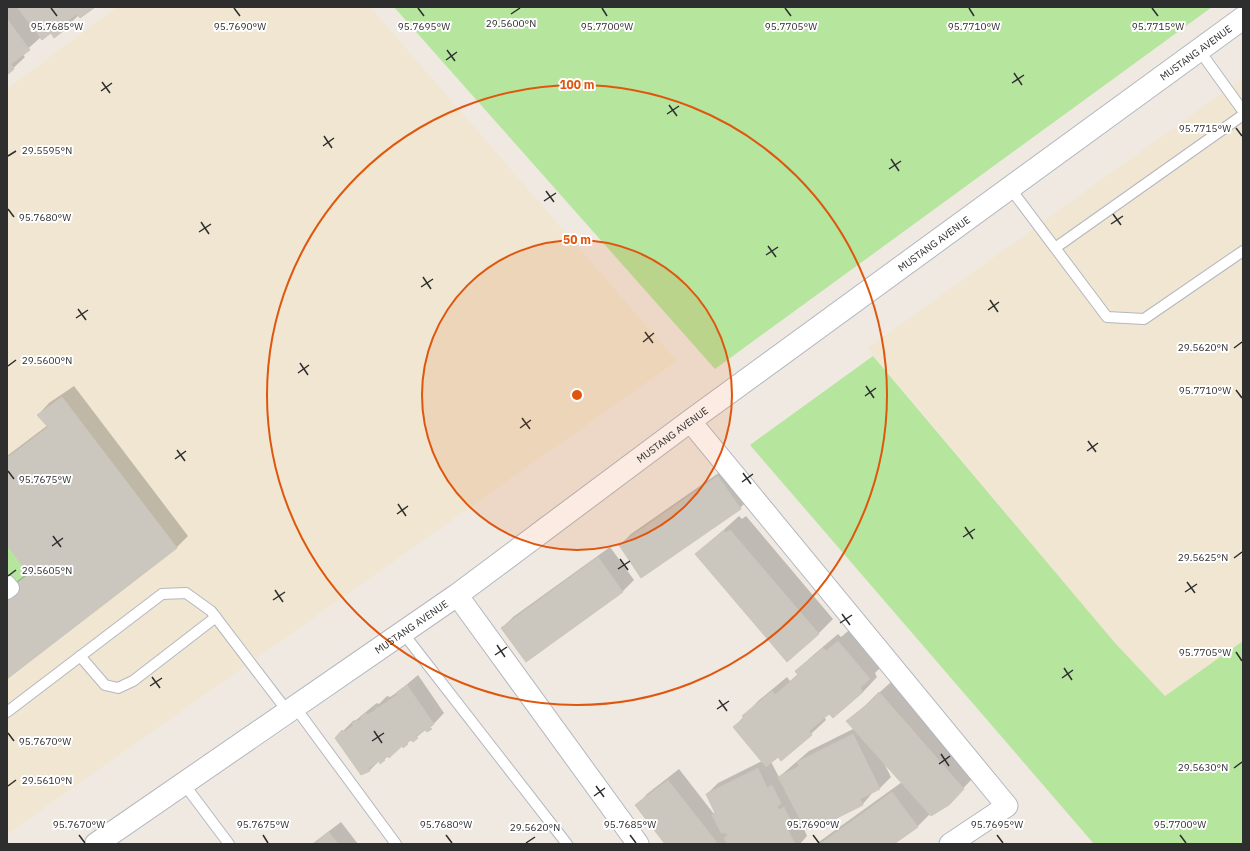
<svg xmlns="http://www.w3.org/2000/svg" width="1250" height="851" font-family="'IBM Plex Sans',sans-serif">
	<style>
		.education { fill: #f0e6d1 }
		.green { fill: #b6e59e }
		.shadow { fill: #0003 }
		.building { fill: #cbc7bf; stroke: #cbc5ba }
		.lines { fill: none; stroke-linecap: round; stroke-linejoin: round }
		.service-casing { stroke: #b4b7c1; stroke-width: 12 }
		.pedestrian-casing { stroke: #b4b7c1; stroke-width: 18 }
		.minor-casing { stroke: #b4b7c1; stroke-width: 23 }
		.tertiary-casing { stroke: #b4b7c1; stroke-width: 24 }
		.service { stroke: #fff; stroke-width: 10 }
		.pedestrian { stroke: #fff; stroke-width: 16 }
		.minor { stroke: #fff; stroke-width: 21 }
		.tertiary { stroke: #fff; stroke-width: 22 }
		.ticks { fill: none; stroke: #2e2e2e; stroke-width: 1.5 }
		.ring { fill: none; stroke: #df570e; stroke-width: 2 }
		.labels { text-anchor: middle; stroke-width: 4; stroke-linejoin: round; paint-order: stroke }
		.street-label { font-size: 10px; fill: #2e2e2e; stroke: #fff }
		.ticks-label { font-size: 10px; text-anchor: middle; fill: #2e2e2e; stroke: #fff; stroke-width: 4; stroke-linejoin: round; paint-order: stroke }
		.centre { fill: #df570e; stroke: #fff; stroke-width: 2 }
		.ring-label { font-size: 12px; text-anchor: middle; font-weight: bold; fill: #df570e; stroke: #fff; stroke-width: 4; stroke-linejoin: round; paint-order: stroke }
	</style>
	<rect width="100%" height="100%" fill="#efe9e1"/>
	<path class="education" d="M117,7H370L677,361L7,834V89Z
		M1243,78V641L1165,696L1115,643L868,348Z"/>
	<path class="green" d="M394,7H1212L715,369Z
		M873,356L1115,643L1165,696L1243,641V844H1094L750,445Z
		M7,545L29,574L11,588L7,583Z"/>
	<path class="shadow" d="M7,7H94L81,17L79,15L66,27L41,37L22,54L25,57L7,74Z
		M74,386L188,536L177,547L7,678V589L29,572L7,543V456L48,425L38,415L49,403Z
		M730,465L751,497L740,508L620,545L631,534Z
		M739,516L742,519L746,516L833,619L818,634L697,554Z
		M610,547L634,580L623,591L526,661L502,628L513,617Z
		M853,627L884,664L875,673L877,677L863,692L833,717L829,712L824,717L826,720L811,734L771,762L779,777L809,751L855,728L848,721L891,682L974,777L948,804L930,814L917,827L893,844H816L902,782L884,763L891,777L880,788L873,792L863,804L827,822L825,818L804,829L807,836L800,844H666L636,806L647,794L679,769L714,814L716,812L707,794L718,783L762,761L734,727L758,701L787,677L790,681L798,674L796,672L811,657L838,634L841,637Z
		M418,675L444,713L427,731L426,729L417,737L412,739L407,743L402,744L380,763V760L370,770L336,738L354,720L355,721L373,706L377,703L379,704L387,696L390,697L399,691Z
		M341,822L358,844H312Z"/>
	<path class="building" d="M17,7H93L94,8L80,18L77,14L63,24L67,28L54,38L51,33L42,40Z
		M7,19L30,50L11,64L14,69L7,75Z
		M62,397L177,548L7,679V591L29,574L7,545V458L48,427L37,415Z
		M718,476L741,509L641,578L619,545Z
		M724,530L726,533L730,530L819,634L787,662L695,554Z
		M598,557L623,592L526,662L501,628Z
		M838,641L870,679L860,688L863,692L833,718L829,714L809,731L812,735L781,761L778,757L766,767L733,727L744,718L742,716L772,691L775,695L798,675L795,671L823,648L826,651Z
		M407,685L434,724L429,728L432,729L427,732L425,730L416,736L418,738L413,742L411,740L407,743L408,744L403,748L402,746L389,758L387,756L382,759L385,760L380,764L379,761L369,768L370,771L361,775L335,738L342,730L344,732L353,726L352,724L356,720L358,721L362,719L360,717L365,713L367,715L377,709L375,707L378,708L398,694L397,692Z
		M879,692L964,789L949,805L931,816L846,721L864,707Z
		M853,734L880,789L860,799L863,805L827,823L825,819L805,829L778,777L799,766L797,762Z
		M758,768L767,788L772,785L781,803L777,807L779,810L784,807L792,823L786,826L795,844H727L724,838L728,835L726,833H721L712,815L715,813L706,794Z
		M668,780L718,844H665L635,805Z
		M892,792L918,827L894,844H820Z
		M329,832L338,844H314Z"/>
	<g class="lines">
		<g class="service-casing">
			<path id="service" d="M1199,50L1243,111
				M1010,188L1107,317L1144,319L1243,251
				M1055,248L1243,115
				M403,633L567,844
				M80,656L105,685L118,688L133,681L216,617
				M295,707L396,844
				M7,712L162,594L186,593L211,611L288,712
				M184,784L229,844"/>
		</g>
		<g class="pedestrian-casing">
			<path id="pedestrian" d="M7,583L11,588L7,591"/>
		</g>
		<g class="minor-casing">
			<path id="minor" d="M690,421L1007,806L950,844
				M457,595L638,844"/>
		</g>
		<g class="tertiary-casing">
			<g id="tertiary">
				<path id="s1" d="M96,844L457,595L690,421L1243,18"/>
			</g>
		</g>
		<use href="#service" class="service"/>
		<use href="#pedestrian" class="pedestrian"/>
		<use href="#minor" class="minor"/>
		<use href="#tertiary" class="tertiary"/>
	</g>
	<path class="ticks" d="M51,8L57,16M234,8L240,16M418,8L424,16M602,8L607,16M785,8L791,16M969,8L974,16M1152,8L1158,16M511,14L520,8M447,50L455,61M446,60L457,52M1014,73L1022,85M102,82L110,93M1012,83L1024,75M101,91L112,83M669,105L677,116M667,114L679,106M1236,128L1242,136M324,136L332,148M323,146L334,138M8,156L16,151M891,159L899,171M889,169L901,161M546,191L554,202M544,201L556,193M8,209L14,217M1113,214L1121,225M201,222L209,234M1111,224L1123,216M199,232L211,224M768,246L776,257M766,255L778,247M423,277L431,289M421,287L433,279M990,300L998,312M78,309L86,320M988,310L999,302M76,318L88,310M645,332L653,343M643,342L654,333M1234,348L1242,342M300,363L308,375M8,366L16,360M298,373L309,365M866,386L874,398M1236,390L1242,398M865,396L876,388M522,418L530,429M520,428L531,420M1088,441L1096,452M177,450L185,461M1087,451L1098,443M175,459L186,451M8,471L14,479M743,473L751,484M742,482L753,474M398,504L406,516M397,514L408,506M965,527L973,539M53,536L61,547M963,537L975,529M52,546L63,538M1234,558L1242,552M620,559L628,570M618,569L630,561M8,576L16,570M1187,582L1195,593M275,590L283,602M1185,592L1197,584M273,600L285,592M842,614L850,625M840,623L852,615M497,645L505,657M1236,652L1242,661M495,655L507,647M1064,668L1072,680M152,677L160,688M1062,678L1073,670M150,686L162,678M719,700L727,711M717,709L729,701M374,731L382,743M8,733L14,741M372,741L384,733M941,754L949,766M939,764L950,756M1234,768L1242,762M8,786L16,780M596,786L604,797M594,796L605,788M79,835L85,843M263,835L268,843M446,835L452,843M630,835L636,843M813,835L819,843M997,835L1003,843M1180,835L1186,843M526,843L535,837"/>
	<circle cx="577" cy="395" r="155" fill="#df570e" fill-opacity=".12"/>
	<g class="ring">
		<circle cx="577" cy="395" r="155"/>
		<circle cx="577" cy="395" r="310"/>
	</g>
	<g class="labels">
		<g class="street-label">
			<text dy="4" stroke="none"><textPath href="#s1" startOffset="1355">MUSTANG AVENUE</textPath></text>
			<text dy="4" stroke="none"><textPath href="#s1" startOffset="1031">MUSTANG AVENUE</textPath></text>
			<text dy="4" stroke="none"><textPath href="#s1" startOffset="707">MUSTANG AVENUE</textPath></text>
			<text dy="4" stroke="none"><textPath href="#s1" startOffset="383">MUSTANG AVENUE</textPath></text>
		</g>
	</g>
	<g class="ticks-label">
		<text x="511" y="27">29.5600°N</text>
		<text x="57" y="30">95.7685°W</text>
		<text x="240" y="30">95.7690°W</text>
		<text x="424" y="30">95.7695°W</text>
		<text x="607" y="30">95.7700°W</text>
		<text x="974" y="30">95.7710°W</text>
		<text x="1158" y="30">95.7715°W</text>
		<text x="791" y="30">95.7705°W</text>
		<text x="1205" y="132">95.7715°W</text>
		<text x="47" y="154">29.5595°N</text>
		<text x="45" y="221">95.7680°W</text>
		<text x="1203" y="351">29.5620°N</text>
		<text x="47" y="364">29.5600°N</text>
		<text x="1205" y="394">95.7710°W</text>
		<text x="45" y="483">95.7675°W</text>
		<text x="1203" y="561">29.5625°N</text>
		<text x="47" y="574">29.5605°N</text>
		<text x="1205" y="656">95.7705°W</text>
		<text x="45" y="745">95.7670°W</text>
		<text x="1203" y="771">29.5630°N</text>
		<text x="47" y="784">29.5610°N</text>
		<text x="79" y="828">95.7670°W</text>
		<text x="263" y="828">95.7675°W</text>
		<text x="446" y="828">95.7680°W</text>
		<text x="630" y="828">95.7685°W</text>
		<text x="813" y="828">95.7690°W</text>
		<text x="997" y="828">95.7695°W</text>
		<text x="1180" y="828">95.7700°W</text>
		<text x="535" y="831">29.5620°N</text>
	</g>
	<circle cx="577" cy="395" r="6" class="centre"/>
	<g class="ring-label">
		<text x="577" y="89">100 m</text>
		<text x="577" y="244">50 m</text>
	</g>
	<rect width="1250" height="851" fill="none" stroke="#2e2e2e" stroke-width="16"/>
</svg>
